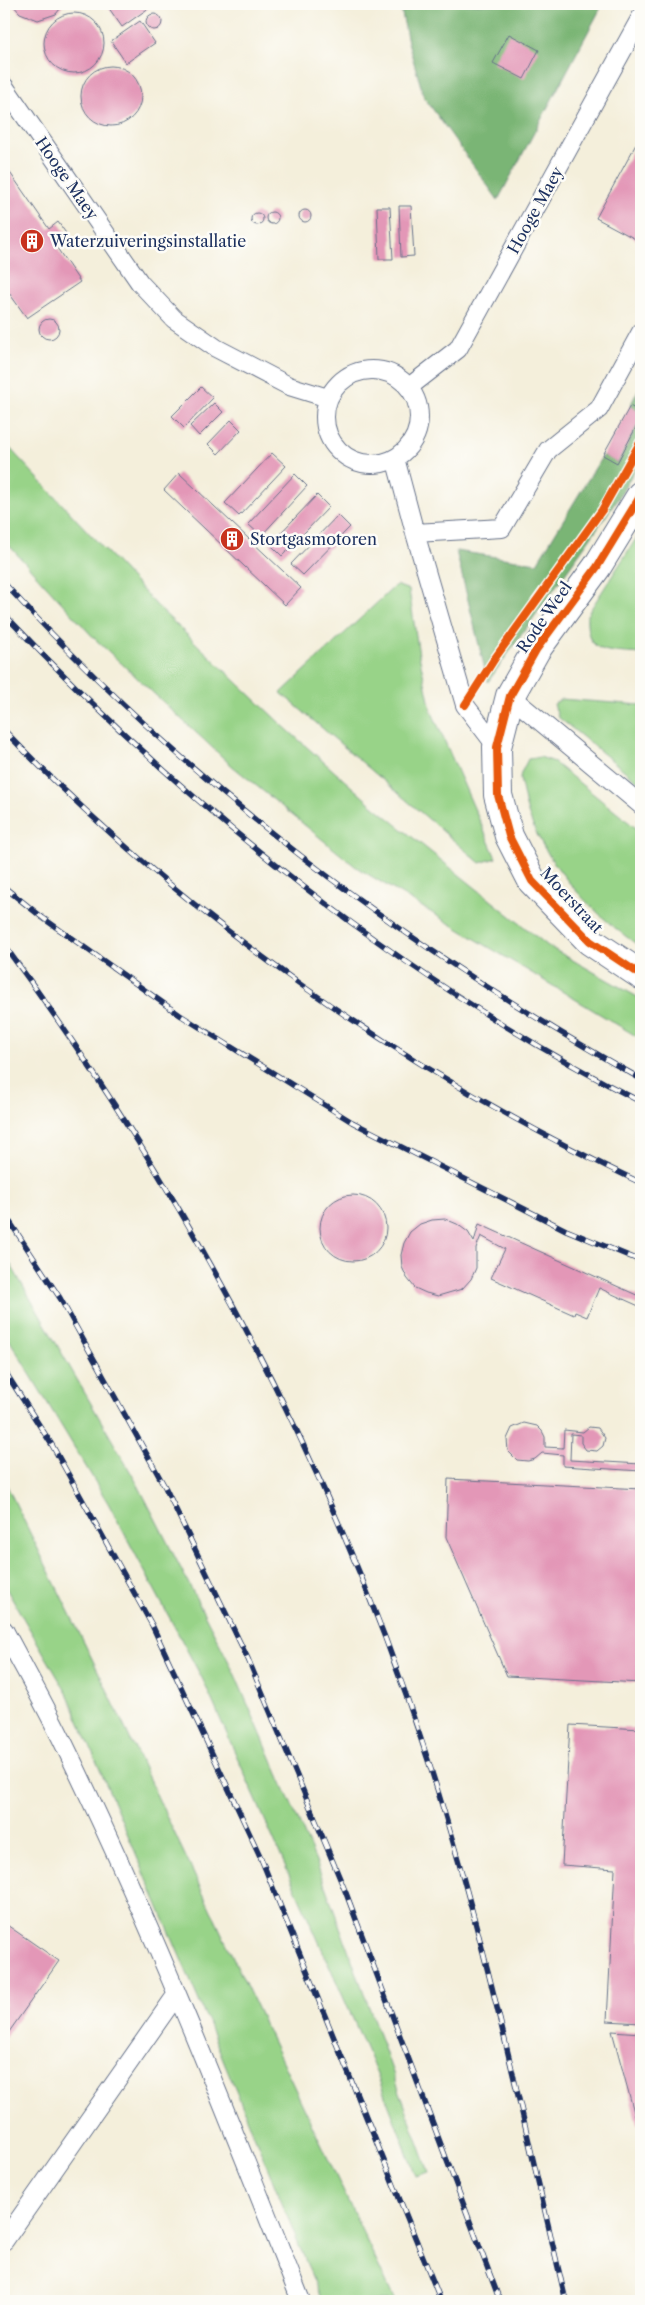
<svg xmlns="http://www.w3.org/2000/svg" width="645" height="2305" font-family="'Libre Caslon Text',serif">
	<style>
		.green { fill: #98d388; stroke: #5a8173 }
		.forest { fill: #7ab574; stroke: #4a7269 }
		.building { fill: #e397b7 }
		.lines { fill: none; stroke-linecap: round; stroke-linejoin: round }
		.lane-casing { stroke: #67728a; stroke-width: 20 }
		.street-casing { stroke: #67728a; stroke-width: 30 }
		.lane { stroke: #fff; stroke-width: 18 }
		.street { stroke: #fff; stroke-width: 28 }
		.rail-casing { stroke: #1b2f5e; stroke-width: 5.5 }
		.rail { stroke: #fdfcf7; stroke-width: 4; stroke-dasharray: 11; stroke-linecap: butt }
		.cycleway-casing { stroke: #fdfcf7; stroke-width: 11 }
		.cycleway { stroke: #e8590c; stroke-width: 8 }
		.labels { text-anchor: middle; stroke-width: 5; stroke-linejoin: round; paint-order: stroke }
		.street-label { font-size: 16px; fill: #1b2f5e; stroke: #fdfcf7 }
		.poi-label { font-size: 16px; fill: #1b2f5e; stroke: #fdfcf7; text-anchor: start }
	</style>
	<rect width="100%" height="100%" fill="#fdfcf7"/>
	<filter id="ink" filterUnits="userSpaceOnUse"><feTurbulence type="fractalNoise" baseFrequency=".02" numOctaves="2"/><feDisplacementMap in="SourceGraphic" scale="10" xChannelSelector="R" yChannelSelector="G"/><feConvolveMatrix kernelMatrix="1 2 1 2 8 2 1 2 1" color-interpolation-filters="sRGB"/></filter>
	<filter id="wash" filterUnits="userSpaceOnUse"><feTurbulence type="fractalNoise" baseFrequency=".0096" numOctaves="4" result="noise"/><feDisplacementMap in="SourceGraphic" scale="20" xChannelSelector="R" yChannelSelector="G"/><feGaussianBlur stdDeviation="1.12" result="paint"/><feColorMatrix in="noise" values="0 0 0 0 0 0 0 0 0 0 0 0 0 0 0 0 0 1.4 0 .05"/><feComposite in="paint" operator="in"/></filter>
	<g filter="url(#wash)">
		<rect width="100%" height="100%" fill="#f4efdb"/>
		<path class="green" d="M4,442L161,610L281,724L371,804L548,946L641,999V1039L356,867L231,765L94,638L4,540Z
			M641,531V654C608,651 585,656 587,615Z
			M396,585L409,590L419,655L431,710L496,858L480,863L281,693Z
			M561,699L641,705V784L558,717L554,704Z
			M540,757L552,761L641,832V947C592,915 532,852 523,792C522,787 520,781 520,777C521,771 526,764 528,759Z
			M4,1253L138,1485L232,1668L316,1861L429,2172L416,2176L372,2062L203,1680L108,1503L4,1331Z
			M4,1480L101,1677L395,2301H322L205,2015L68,1695L4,1585Z"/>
		<path class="forest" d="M402,4H603L498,200L424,97L408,42L401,9Z
			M641,384V413L630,406Z
			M641,418V459L618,499L488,682L456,551L537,563L603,455L618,463Z"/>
		<g id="blocks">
			<path class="building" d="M12,4H64L56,14L38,20L20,13Z
				M106,4H152L153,5L122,27Z
				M44 43a30 30 0 1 1 60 0a30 30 0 1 1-60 0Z
				M146 22a8 8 0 1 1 16 0a8 8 0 1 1-16 0Z
				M140,21L155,43L126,63L111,41Z
				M509,34L539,50L524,79L493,63Z
				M81 96a30 30 0 1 1 60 0a30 30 0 1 1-60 0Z
				M641,135V242L596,218Z
				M4,164L49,229L58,222L68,236L55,245L80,282L27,318L4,286Z
				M399,206H411L414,256L401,257Z
				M377,207H390L393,259H379Z
				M299 216a6 6 0 1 1 12 0a6 6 0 1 1-12 0Z
				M266 218a6 6 0 1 1 12 0a6 6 0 1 1-12 0Z
				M251 219a6 6 0 1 1 12 0a6 6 0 1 1-12 0Z
				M39 329a10 10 0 1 1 20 0a10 10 0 1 1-20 0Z
				M201,387L213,398L184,428L172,416Z
				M214,403L223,412L199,436L190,426Z
				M630,406L641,413V418L617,463L603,455Z
				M231,420L241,430L218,454L208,444Z
				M272,453L286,466L239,516L225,503Z
				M179,473L301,588L285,605L164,490Z
				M295,474L307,486L261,536L248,524Z
				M317,495L329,507L282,556L270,544Z
				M338,515L350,527L303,575L291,564Z
				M320 1228a33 33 0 1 1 66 0a33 33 0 1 1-66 0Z
				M445,1219L457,1224L468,1232L474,1242L479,1224L641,1297V1307L599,1288L587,1317L575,1312L574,1315L491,1278L505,1249L481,1236L476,1248V1268L471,1279L462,1289L438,1296L426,1293L415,1288L407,1278L402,1267L401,1255L404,1243L410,1232L420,1224L432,1220Z
				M524,1423L537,1426L542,1431L545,1437V1447L563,1448L564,1430L583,1432L589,1427L598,1428L605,1438L603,1446L597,1451L586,1450L581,1443V1435L571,1434L570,1460L641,1464V1471L563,1466V1455L542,1453L535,1459L528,1461L517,1460L508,1451L507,1439L512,1428Z
				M448,1479L641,1489V1683L507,1676L446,1537Z
				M570,1725L641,1729V2023L607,2021L615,1869L562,1865Z
				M4,1923L59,1961L4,2039Z
				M612,2031L641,2033V2138Z"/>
		</g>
	</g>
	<g filter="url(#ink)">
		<use href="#blocks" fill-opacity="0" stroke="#67728a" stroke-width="1"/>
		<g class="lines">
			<g class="lane-casing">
				<path id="lane" d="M4,86L140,283L174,319L216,348L289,386L328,398
					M325 417a47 47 0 1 1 94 0a47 47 0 1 1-94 0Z
					M409,387L458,349L641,17
					M395,458L415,533L502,528L548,450L599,409L641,332
					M415,533L465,705L497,747
					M510,696L641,805
					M4,1630C24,1668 45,1705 64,1744C153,1926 227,2114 301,2301
					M4,2241L177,1994"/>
			</g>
			<g class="street-casing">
				<path id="street" d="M641,495L597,567L536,650L510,696L497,747L498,795L509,836L532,881L590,941L641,975"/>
			</g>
			<use href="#lane" class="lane"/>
			<use href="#street" class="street"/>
			<g class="rail-casing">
				<path id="rail" d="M4,583C191,787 400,944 641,1079
					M4,614C188,809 402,980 641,1102
					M4,730C184,918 406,1072 641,1183
					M4,887L43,918L180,1015L352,1122L566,1230L641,1261
					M4,945C187,1193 333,1467 428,1760C485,1937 523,2120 566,2301
					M4,1213L60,1298L165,1487L248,1659L346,1893L500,2301
					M4,1370L52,1445L152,1625L260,1856L441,2301"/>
			</g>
			<use href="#rail" class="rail"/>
			<g class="cycleway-casing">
				<path id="cycleway" d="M641,495L597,567L536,650L510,696L497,747L498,795L509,836L532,881L590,941L641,975
					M465,705L495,658L602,510L641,441"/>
			</g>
			<use href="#cycleway" class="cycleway"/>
		</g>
	</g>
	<defs>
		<g id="building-disc" transform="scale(1.25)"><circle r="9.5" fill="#c8321e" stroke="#fdfcf7"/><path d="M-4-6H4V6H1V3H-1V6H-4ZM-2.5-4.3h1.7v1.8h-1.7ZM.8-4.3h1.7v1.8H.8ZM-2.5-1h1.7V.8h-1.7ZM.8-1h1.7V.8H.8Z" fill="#fff"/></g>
	</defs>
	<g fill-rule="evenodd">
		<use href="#building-disc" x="32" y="241"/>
		<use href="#building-disc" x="232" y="539"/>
	</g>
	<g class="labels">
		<g class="street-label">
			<text transform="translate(67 178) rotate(55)" y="6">Hooge Maey</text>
			<text transform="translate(535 210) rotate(-61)" y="6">Hooge Maey</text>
			<text transform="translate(544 617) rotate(-55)" y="6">Rode Weel</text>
			<text transform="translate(572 900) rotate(47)" y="6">Moerstraat</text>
		</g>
		<g class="poi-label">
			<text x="50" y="247">Waterzuiveringsinstallatie</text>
			<text x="250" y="545">Stortgasmotoren</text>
		</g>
	</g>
	<rect width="645" height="2305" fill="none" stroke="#fdfcf7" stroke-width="20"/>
</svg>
